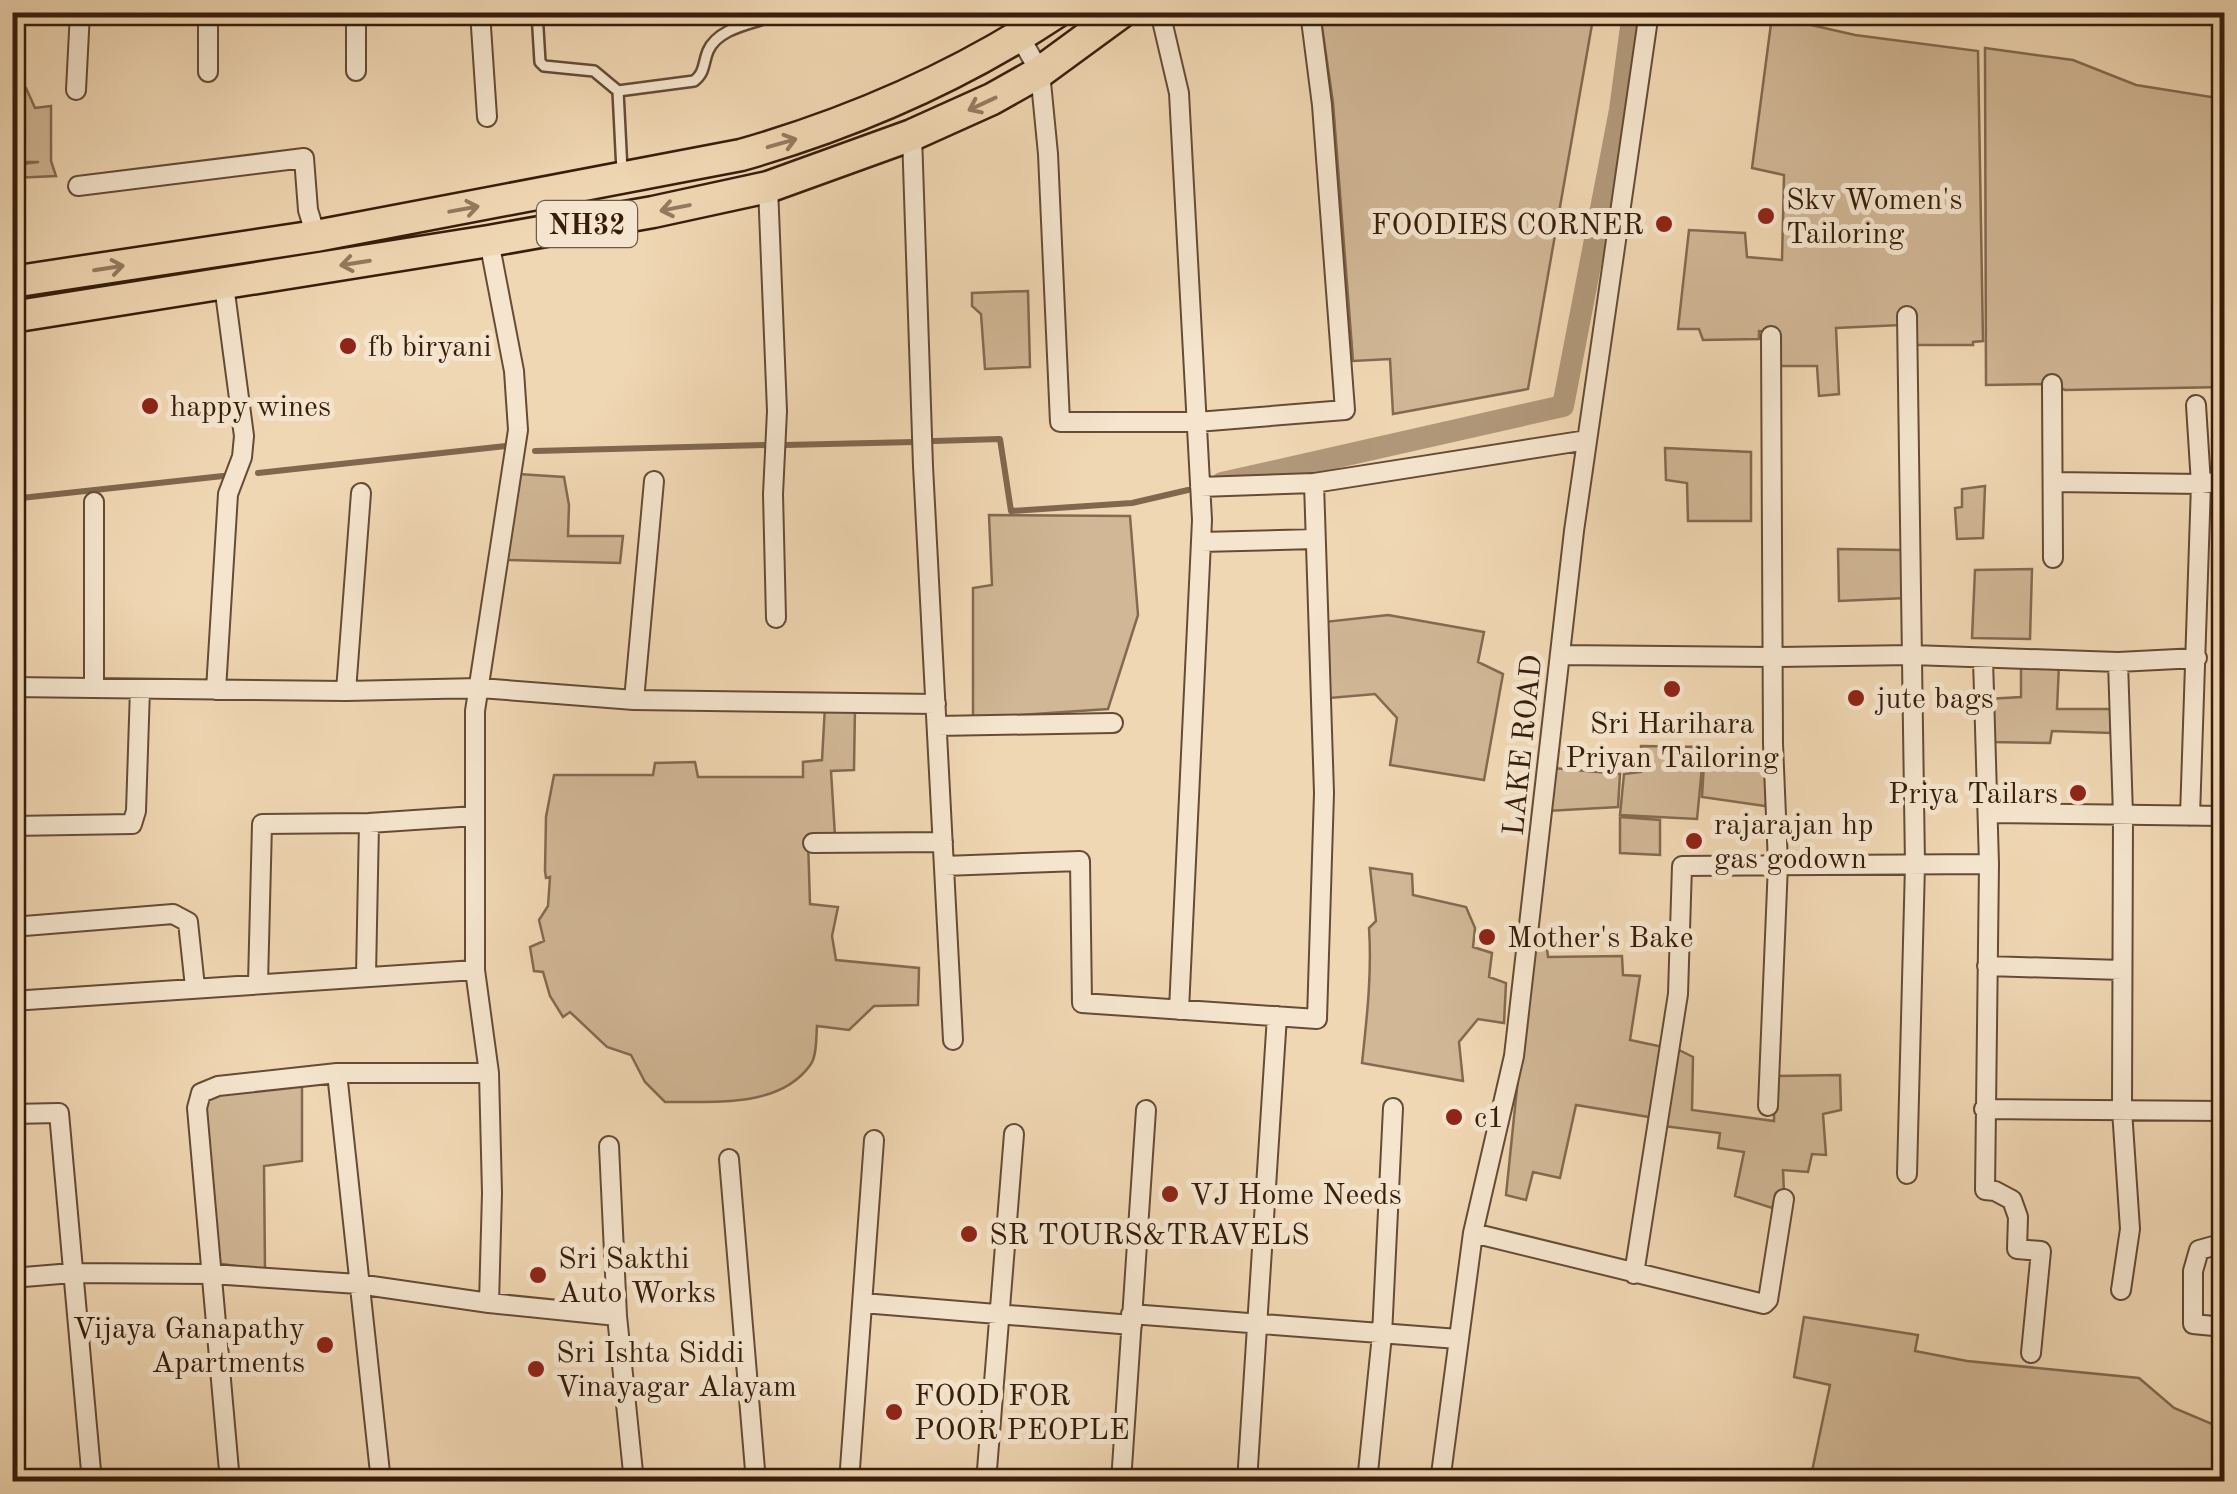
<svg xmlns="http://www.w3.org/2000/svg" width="2237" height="1494" font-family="'Old Standard TT',serif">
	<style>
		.green { fill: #d1b796; stroke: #846a50; stroke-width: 2.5 }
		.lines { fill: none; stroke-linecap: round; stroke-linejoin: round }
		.stream { stroke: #80674e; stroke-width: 6 }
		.canal { stroke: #b1987a; stroke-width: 22 }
		.service-casing { stroke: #654c35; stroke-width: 14 }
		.minor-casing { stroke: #654c35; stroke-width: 22 }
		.trunk-casing { stroke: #371d0b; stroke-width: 35 }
		.service { stroke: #f5e5ce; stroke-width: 9 }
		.minor { stroke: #f5e5ce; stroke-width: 18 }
		.trunk { stroke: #f0d7b3; stroke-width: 30 }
		.oneway { stroke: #947a5f }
		.poi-dot { fill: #8f2418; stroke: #f5e5ce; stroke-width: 4 }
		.labels { text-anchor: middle; stroke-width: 10; stroke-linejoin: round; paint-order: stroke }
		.shield { fill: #f5e5ce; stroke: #705946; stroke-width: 2.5 }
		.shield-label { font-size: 28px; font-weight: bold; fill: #371d0b }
		.poi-label { font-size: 30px; fill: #371d0b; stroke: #f5e5ce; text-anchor: start }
		.street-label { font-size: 30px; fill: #371d0b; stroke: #f5e5ce }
	</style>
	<rect width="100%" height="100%" fill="#f0d7b3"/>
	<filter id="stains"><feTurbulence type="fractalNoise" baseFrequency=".002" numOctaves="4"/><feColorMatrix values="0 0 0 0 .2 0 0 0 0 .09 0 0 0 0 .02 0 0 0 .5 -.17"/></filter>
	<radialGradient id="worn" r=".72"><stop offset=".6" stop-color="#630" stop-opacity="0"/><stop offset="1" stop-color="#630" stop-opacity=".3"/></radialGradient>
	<path class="green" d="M1320,13H1594L1528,389L1393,414L1390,359L1353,361L1333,103Z
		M1772,16L1855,35L1978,51L1983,341L1973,342V345H1911L1901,325L1836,328L1839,394L1819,396L1817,366H1776L1773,332L1759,331V339L1703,340L1699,329H1678L1689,230L1745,233L1747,257L1782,260L1784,175L1752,168Z
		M1985,48L2073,60L2136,85L2224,99V387L2065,390L2052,384L1986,385Z
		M26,88L35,108L51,106V161L56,176L13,178V165L39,162H13V89Z
		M1028,291L1030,367L985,369L981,314L972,306V293Z
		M1665,448L1751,452V521H1688L1687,483L1666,480Z
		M518,474L564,477L569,505L568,536H623L620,563L506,560Z
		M1985,486L1983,538L1957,539L1955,508L1962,507V489Z
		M989,515L1130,516L1138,615L1108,709L973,718V588L992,585Z
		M1838,549L1902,550L1906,598L1839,601Z
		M2032,569L2030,639L1972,638L1975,570Z
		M1388,615L1484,632L1478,662L1503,674L1484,780L1390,765L1397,718L1375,694L1330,698L1324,622Z
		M2021,663L2059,664L2057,709H2110L2111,733L2052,731L2050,743L1990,742L1987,699L2021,697Z
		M825,706H855L854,770L831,771L835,836L808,840L810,904L838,907L832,936L836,960L919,968L918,1005L874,1006L849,1030L817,1026C816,1037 817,1055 811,1064C780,1109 713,1101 665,1102L645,1082L631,1055L607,1047L570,1012L563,1017L550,996L543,972L534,971L530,947L544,941L539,920L548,906L550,877L546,878L545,871L546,817L554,775H653L655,763L695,762L698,777H803V762L822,760Z
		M1641,746L1704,747L1697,819L1620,815L1624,774L1641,772Z
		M1704,763L1770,765L1772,807L1702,797Z
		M1553,768L1620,774L1618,807L1547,811Z
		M1620,817L1660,820V855L1620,853Z
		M1370,868L1412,874L1413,895L1466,907L1475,928L1473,947L1492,953L1489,977L1506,983L1504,1023L1478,1019L1459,1042L1463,1081L1362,1063C1367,1017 1372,973 1369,928L1376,921Z
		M1533,932H1545L1548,957L1622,956L1623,975L1640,976L1630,1040L1663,1047L1649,1117L1576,1105L1560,1178L1533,1172L1526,1200L1506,1195Z
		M1673,1047L1693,1057L1692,1110L1774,1121L1775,1076L1840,1075L1841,1110L1823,1114L1826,1155L1812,1154L1808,1172L1783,1170L1784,1193H1776L1772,1208L1735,1196L1744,1152L1718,1148L1720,1133L1663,1126Z
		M302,1082V1161L264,1166L265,1270L215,1263L201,1107L205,1097Z
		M1804,1317L1918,1335L1915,1351L1967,1361L2139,1378L2174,1408L2224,1429V1481H1810L1830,1385L1794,1377Z"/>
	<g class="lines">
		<path class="stream" d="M934,441L1000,439L1011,511L1132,503L1188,490
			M785,445L914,442
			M535,451L767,445
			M258,473L506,446
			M12,499L223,476"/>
		<path class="canal" d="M1222,483L1563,406L1620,110L1633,12"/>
		<g class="service-casing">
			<path id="service" d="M537,12L540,62L544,66L594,71L618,91L622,171
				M618,91L694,81C705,73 703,63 708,51C718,28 751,24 773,16L774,12"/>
		</g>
		<g class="minor-casing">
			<path id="minor" d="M208,12V72
				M480,12L487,117
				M1160,12L1179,93L1202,520L1179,1010
				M1020,37L1040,72L1048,154L1060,422H1197L1345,410L1322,105L1310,12
				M356,71V12
				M76,90L80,12
				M912,135L923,466L953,1040
				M78,186L304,158L308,210L316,236
				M768,187L777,411L773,494L776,618
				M489,241L514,371L518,430L475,711V970L489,1073L492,1193L489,1303
				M1907,316L1915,865L1907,1174
				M2052,384L2053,558
				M2055,482L2201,484L2224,481
				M1200,487L1314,483
				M1201,542L1315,539
				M1560,655L1772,657L1912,655L2118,662L2197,658
				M1983,659L1989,864L1985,1190L1995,1191L2012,1200L2018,1217L2017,1249L2041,1251L2031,1353
				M2118,662L2123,815L2122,1110L2130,1229L2121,1290
				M12,687L346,691L480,688L634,700L936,704
				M94,688V502
				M216,690L228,494L242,457L244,436L224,285
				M346,691L361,493
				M634,700L654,481
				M937,726L1113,723
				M1988,813L2224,816
				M2190,816L2201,484L2196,405
				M12,826L132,824L136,811L140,689
				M813,843L943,842
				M944,866L1080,861L1082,1003L1317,1019L1324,793L1314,483L1587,440
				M12,927L173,914L188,922L195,987
				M1987,966L2122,970
				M366,975L369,823
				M258,983L262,824L369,823L475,816
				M12,1001L475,970
				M337,1073L381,1482
				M1768,1106L1778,864L1773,744L1771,336
				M1984,1109L2224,1111
				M12,1114L59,1113L92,1482
				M609,1146L617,1316L634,1482
				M729,1159L756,1482
				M1473,1233L1764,1304L1768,1300L1784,1199
				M2224,1243L2199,1250L2193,1271V1324L2224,1327
				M1634,1274L1678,994L1682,866L1989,864
				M12,1278L72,1273L211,1274L358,1284L489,1303L617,1316
				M863,1303L1132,1325
				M1131,1314L1458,1339
				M230,1482L197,1108L201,1093L218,1086L337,1073H489
				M849,1482L874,1140
				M986,1482L1014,1134
				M1121,1482L1146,1110
				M1247,1482L1277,1016
				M1367,1482L1382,1335L1393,1108
				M1440,1482L1473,1233L1514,1056L1574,531L1649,12"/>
		</g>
		<g class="trunk-casing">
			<path id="trunk" d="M12,282L316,236L741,155C853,123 959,77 1057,12
				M12,317L489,241L653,212L768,187L912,135L992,99L1040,72L1122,12"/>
		</g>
		<use href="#service" class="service"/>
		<use href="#minor" class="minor"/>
		<use href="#trunk" class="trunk"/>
	</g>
	<defs><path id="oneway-shaft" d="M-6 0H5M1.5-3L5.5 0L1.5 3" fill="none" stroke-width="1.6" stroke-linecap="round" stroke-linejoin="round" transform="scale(2.5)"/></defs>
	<g class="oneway">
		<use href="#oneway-shaft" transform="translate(982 104) rotate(155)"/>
		<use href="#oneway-shaft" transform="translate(782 143) rotate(-16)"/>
		<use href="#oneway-shaft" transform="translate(675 208) rotate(169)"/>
		<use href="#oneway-shaft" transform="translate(464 209) rotate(-10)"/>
		<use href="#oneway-shaft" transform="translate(355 263) rotate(171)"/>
		<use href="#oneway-shaft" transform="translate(109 268) rotate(-9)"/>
	</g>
	<g class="poi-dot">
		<circle cx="1766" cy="216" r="10"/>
		<circle cx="1664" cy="224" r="10"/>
		<circle cx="348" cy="346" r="10"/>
		<circle cx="150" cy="406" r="10"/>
		<circle cx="1672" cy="689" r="10"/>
		<circle cx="1856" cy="698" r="10"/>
		<circle cx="2078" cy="793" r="10"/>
		<circle cx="1694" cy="841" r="10"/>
		<circle cx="1487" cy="937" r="10"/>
		<circle cx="1454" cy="1117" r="10"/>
		<circle cx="1170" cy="1194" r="10"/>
		<circle cx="969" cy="1234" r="10"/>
		<circle cx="538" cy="1275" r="10"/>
		<circle cx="325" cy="1345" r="10"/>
		<circle cx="536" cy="1369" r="10"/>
		<circle cx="894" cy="1412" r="10"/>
	</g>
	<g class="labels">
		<rect class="shield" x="537" y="201" width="100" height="46" rx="8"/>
		<g class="shield-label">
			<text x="587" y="234">NH32</text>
		</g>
		<g class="poi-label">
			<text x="1786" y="209">Skv Women's<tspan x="1786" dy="34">Tailoring</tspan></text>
			<text x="1644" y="234" text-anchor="end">FOODIES CORNER</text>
			<text x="368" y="356">fb biryani</text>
			<text x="170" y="416">happy wines</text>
			<text x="1876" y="708">jute bags</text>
			<text x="1672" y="733" text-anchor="middle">Sri Harihara<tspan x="1672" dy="34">Priyan Tailoring</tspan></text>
			<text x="2058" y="803" text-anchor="end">Priya Tailars</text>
			<text x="1714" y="834">rajarajan hp<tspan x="1714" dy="34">gas godown</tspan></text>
			<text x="1507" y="947">Mother's Bake</text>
			<text x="1474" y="1127">c1</text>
			<text x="1190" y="1204">VJ Home Needs</text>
			<text x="989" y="1244">SR TOURS&amp;TRAVELS</text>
			<text x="558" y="1268">Sri Sakthi<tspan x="558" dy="34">Auto Works</tspan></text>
			<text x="305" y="1338" text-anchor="end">Vijaya Ganapathy<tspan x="305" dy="34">Apartments</tspan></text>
			<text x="556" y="1362">Sri Ishta Siddi<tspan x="556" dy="34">Vinayagar Alayam</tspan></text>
			<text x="914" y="1405">FOOD FOR<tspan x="914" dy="34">POOR PEOPLE</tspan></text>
		</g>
		<g class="street-label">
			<text transform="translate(1522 745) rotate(-84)" y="10">LAKE ROAD</text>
		</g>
	</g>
	<rect width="2237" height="1494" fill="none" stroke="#f0d7b3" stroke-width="50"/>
	<rect x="15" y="15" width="2207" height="1464" fill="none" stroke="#371d0b" stroke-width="5"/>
	<rect x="25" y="25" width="2187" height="1444" fill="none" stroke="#371d0b" stroke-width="2.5"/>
	<rect width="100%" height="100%" filter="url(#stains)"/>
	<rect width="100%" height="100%" fill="url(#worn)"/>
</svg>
